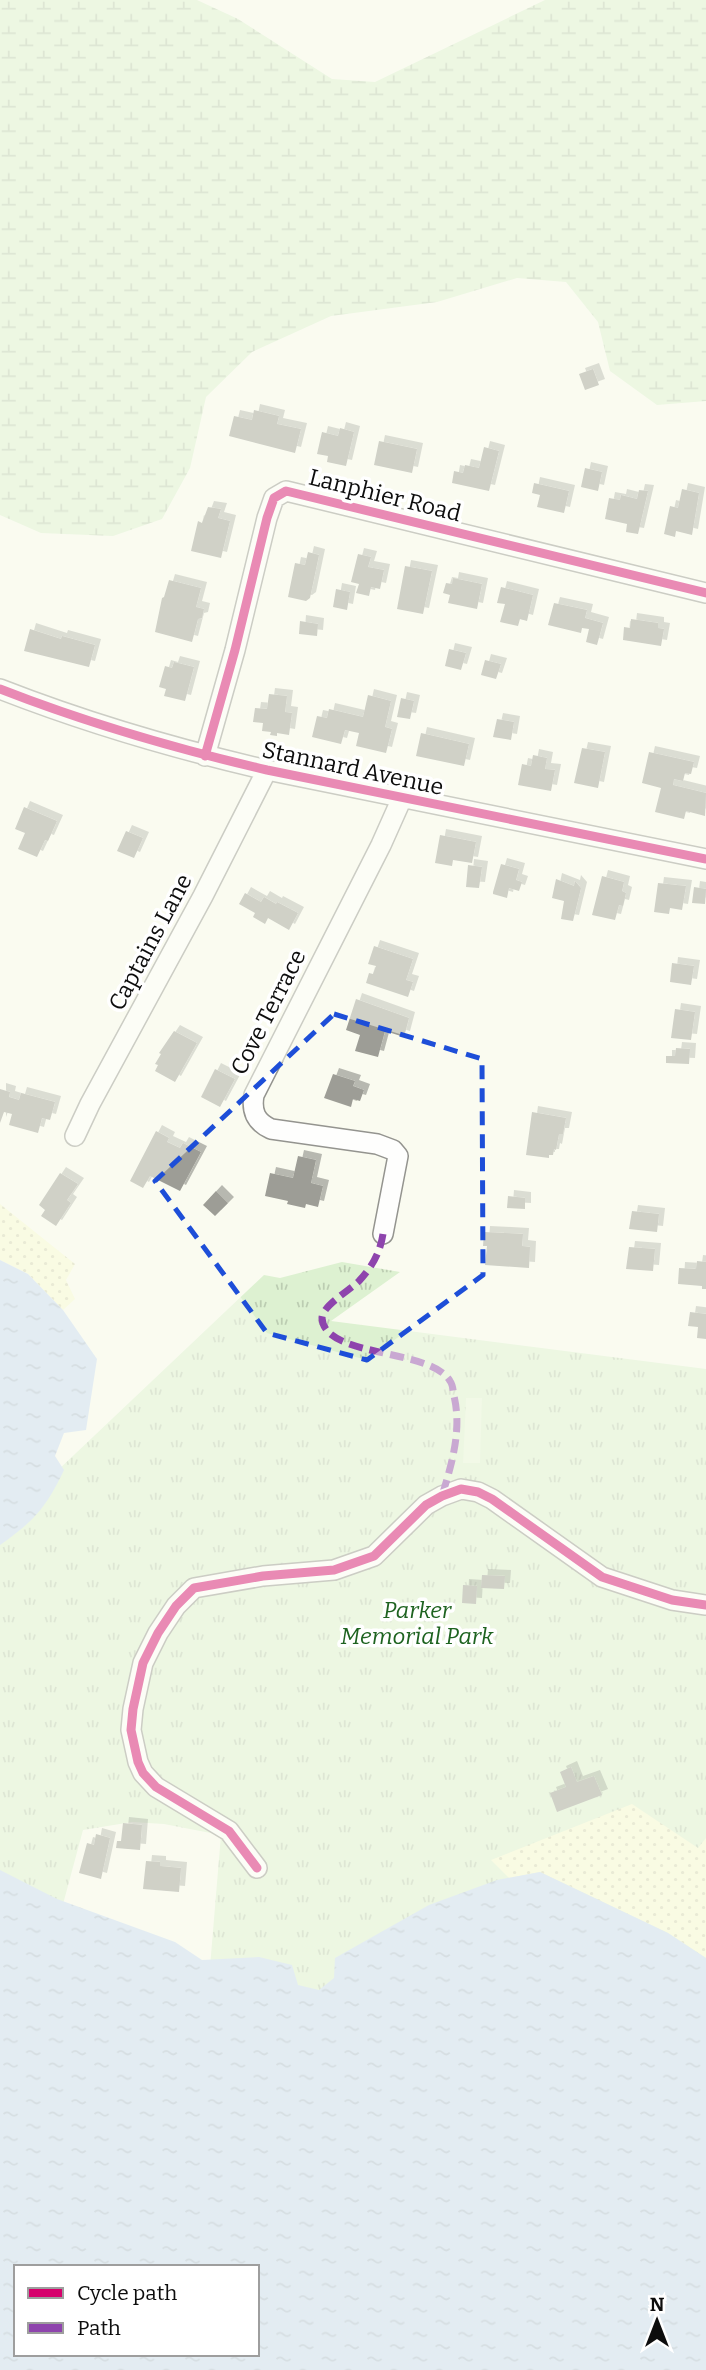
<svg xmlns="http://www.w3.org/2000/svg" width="706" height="2370" font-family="Bitter,serif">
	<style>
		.grass { fill: url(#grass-tufts) }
		.wetland { fill: url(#wetland-marsh) }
		.sand { fill: url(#sand-dots) }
		.pitch { fill: #e8f5db }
		.water { fill: url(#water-ripples); fill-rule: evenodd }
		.building { fill: #9d9d96; filter: url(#shadow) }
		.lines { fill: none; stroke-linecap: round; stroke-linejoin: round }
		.minor-casing { stroke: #94948f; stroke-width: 22 }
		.minor { stroke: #fefefd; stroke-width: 19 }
		.quiet { stroke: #8e44ad; stroke-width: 7; stroke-dasharray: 14 7; stroke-linecap: butt }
		.cycleway-casing { stroke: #fff; stroke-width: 13 }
		.cycleway { stroke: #d6006c; stroke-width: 9 }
		.marked { fill: none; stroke: #1d4ed8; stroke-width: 5; stroke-dasharray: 14 9; stroke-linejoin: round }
		.labels { text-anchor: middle; stroke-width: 7; stroke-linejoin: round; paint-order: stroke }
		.street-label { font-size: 23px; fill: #0d0d0d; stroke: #fff }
		.park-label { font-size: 23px; font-style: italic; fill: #1e6320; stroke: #fff }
	</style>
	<defs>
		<pattern id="grass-tufts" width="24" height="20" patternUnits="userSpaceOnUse" patternTransform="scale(1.75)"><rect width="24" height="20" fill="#ddf1d1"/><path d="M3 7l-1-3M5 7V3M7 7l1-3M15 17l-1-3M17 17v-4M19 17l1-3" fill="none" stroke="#bccdb2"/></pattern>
		<pattern id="wetland-marsh" width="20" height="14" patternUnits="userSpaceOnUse" patternTransform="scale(1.75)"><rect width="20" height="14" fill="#ddf1d1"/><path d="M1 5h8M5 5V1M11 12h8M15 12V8" fill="none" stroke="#bccdb2"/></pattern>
		<pattern id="sand-dots" width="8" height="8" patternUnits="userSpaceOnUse" patternTransform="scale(1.75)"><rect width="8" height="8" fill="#f9fad2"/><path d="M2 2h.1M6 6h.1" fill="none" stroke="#d4d5b3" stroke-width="1.8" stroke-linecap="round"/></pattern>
		<pattern id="water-ripples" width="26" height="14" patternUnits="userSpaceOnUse" patternTransform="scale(1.75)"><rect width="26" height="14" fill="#c8daf4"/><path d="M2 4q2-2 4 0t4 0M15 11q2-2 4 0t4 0" fill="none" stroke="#abbad0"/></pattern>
		<filter id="shadow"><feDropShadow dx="6" dy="-6" stdDeviation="0" flood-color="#0004"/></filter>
	</defs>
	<rect width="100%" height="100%" fill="#fafbf0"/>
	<path class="grass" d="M342,1262L400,1272L331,1321L706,1369V1981L330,1993L209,1979L221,1835L164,1824L132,1822L83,1830L59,1919L0,1910V1521L37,1490L264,1275L280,1278Z"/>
	<path class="wetland" d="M0,0H197L238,19L332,79L375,82L545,0H706V401L657,405L610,371L598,322L566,282L517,278L437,302L331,316L252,352L206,397L190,468L162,519L113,536L41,533L0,515Z"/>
	<path class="sand" d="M0,1204L75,1264L66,1280L75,1299L63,1310L28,1274L0,1260Z
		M632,1804L698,1848L706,1838V1958L668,1933L540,1872L509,1878L491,1860Z"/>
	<path class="pitch" d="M466,1398H482L480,1463H463Z"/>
	<path class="water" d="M0,1260L28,1274L63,1310L97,1359L86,1430L64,1433L55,1456L64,1470C46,1508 34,1521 0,1545Z
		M0,1870L57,1899L175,1942L202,1960L259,1957L292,1965L298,1985L319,1990L334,1978L335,1958L429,1905L497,1880L540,1872L668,1933L706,1958V2370H0ZM16,2267H257V2354H16Z"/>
	<path class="building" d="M593,369L599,385L585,390L579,374Z
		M254,410L279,416L277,424L301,429L295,453L229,436L234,416L252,420Z
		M340,428L354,432L346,466L327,462L328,456L317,454L322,432L338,436Z
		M379,441L417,449L412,473L374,465Z
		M484,447L499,451L489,491L452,483L454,471L463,473L465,465L479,468Z
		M585,468L602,472L598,491L581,487Z
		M534,483L569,491L564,513L537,507L540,495L532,493Z
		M682,489L699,493L692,535L676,531L675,537L664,534L670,506L678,508Z
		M639,490L648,491L638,534L626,532L627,524L605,519L609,498L620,500L621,495L637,499Z
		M208,507L221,509L218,518L230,521L221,558L191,551L198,521L202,523Z
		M308,552L319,555L310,598L306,601L288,597L295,563L305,565Z
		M358,554L371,557L368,567L384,570L380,589L371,587L369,596L356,593L359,584L351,582Z
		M405,566L432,571L423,614L397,609Z
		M453,578L482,584L477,609L448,603L450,595L443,593L446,583L452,584Z
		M169,580L201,588L196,607L204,609L202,618L198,619L192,642L155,632L162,598L164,597Z
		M501,587L533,595L527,621L520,619L518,626L500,622L505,604L497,603Z
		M336,589L350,592L347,610L333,607Z
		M554,603L587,610L585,618L603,623L597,645L586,642L589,629L582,628L581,633L548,625Z
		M631,619L658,623V628L664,629L661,646L623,640L624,627L630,628Z
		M300,621L318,624L317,636L299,634Z
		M30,629L61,639L62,636L95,645L89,667L24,651Z
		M449,649L466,653L461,670L445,666Z
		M485,660L501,664L496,679L481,675Z
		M174,662L194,667L185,701L164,696L166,689L159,687L165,666L172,668Z
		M269,694L287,696L285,712L292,713L289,735L277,733V736L270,735L271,732L262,731L263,723L253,722L255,708L267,709Z
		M368,695L391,701L385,727L392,729L386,753L356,746L359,733L345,730L341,744L312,737L317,716L327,718L329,709L363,717Z
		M401,698L414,701L410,719L397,717Z
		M497,719L514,722L511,740L493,737Z
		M421,733L469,744L464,766L416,756Z
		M582,748L605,752L598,788L574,783Z
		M649,752L694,762L691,774L685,773L683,781L674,779L673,785L706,793L705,816L686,811L684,819L655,812L661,788L642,783Z
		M533,755L547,758L545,769L555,770L551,791L518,785L522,764L531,766Z
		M24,807L57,821L48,841L45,840L37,857L18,849L25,833L15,829Z
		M126,831L143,838L134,858L117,851Z
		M440,835L476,842L472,863L453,860L452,866L435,863Z
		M501,864L519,869L516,880L522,882L519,891L509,888L507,898L493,894V892Z
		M468,865L482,867L479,888L466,887Z
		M602,876L624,882L622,891L626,893L623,906L619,905L615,920L592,915Z
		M556,879L574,886L575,881L581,888L573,921L561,919L564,901L552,898Z
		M658,883L686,886L682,910L670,908L669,914L654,912Z
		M694,887L706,889L705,904L692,903Z
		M245,893L261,902L264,897L276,904L277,902L298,913L289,930L268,918L265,924L253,917L255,913L239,904Z
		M374,946L413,959L406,980L413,982L408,997L366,983L369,973L373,974L376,966L368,964Z
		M672,963L694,966L691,985L670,982Z
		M356,999L409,1018L404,1037L385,1031L378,1057L355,1051L360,1035L346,1030Z
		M675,1009L695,1012L691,1040L671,1038Z
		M174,1031L197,1043L175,1082L155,1071L158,1065L155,1064L161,1054L159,1053Z
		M676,1048L690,1049L689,1064L666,1063V1056H675Z
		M215,1069L235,1079L220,1107L201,1097Z
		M333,1074L355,1081L353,1086L364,1090L360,1101L353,1099L351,1107L324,1098Z
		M0,1089L10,1092L9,1097L19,1100L21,1093L55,1102L50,1120L42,1118L38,1133L9,1125L12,1114L4,1112L0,1123Z
		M532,1112L566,1118L563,1134H559L556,1150L554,1149L553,1155H549V1158L526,1155Z
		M156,1131L169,1138L167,1142L180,1148L183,1143L201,1152L180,1191L150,1176L143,1188L130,1181Z
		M298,1156L316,1160L311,1183L323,1186L318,1207L306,1204L305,1208L287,1204L288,1201L265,1196L270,1173L293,1178Z
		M60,1173L78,1184L67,1200L71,1203L56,1226L41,1216L45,1210L39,1205Z
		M216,1191L228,1203L215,1216L203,1205Z
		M508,1196L525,1198V1209L507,1208Z
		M632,1211L659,1214L657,1232L629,1229Z
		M484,1232L523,1234L522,1246L530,1247L529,1268L485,1265L487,1246H483Z
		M629,1247L655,1249L653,1271L626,1269Z
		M697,1261L706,1262V1289H702V1286L678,1284L679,1268L696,1269Z
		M690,1312L706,1314V1339L697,1338L698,1327L688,1326Z
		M482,1575L505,1576L504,1589L481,1588Z
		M463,1585L477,1586L476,1604L462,1603Z
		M571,1767L577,1782L594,1776L602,1795L557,1812L550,1793L566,1787L560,1772Z
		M123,1823L142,1825L140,1850L116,1848L117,1841H121Z
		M96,1834L110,1838L101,1879L79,1873L87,1843L94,1845Z
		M146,1861L160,1862V1866L181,1868L179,1892L143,1889Z"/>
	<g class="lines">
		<g class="minor-casing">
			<path id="minor" d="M0,689C87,723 176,749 267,770L706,859
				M205,756L235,650L267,518L274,498L286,491L706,593
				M75,1136L90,1104L203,896L267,770
				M383,1234L398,1156L393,1150L377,1144L271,1129C256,1122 251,1112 254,1095L381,845L402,798
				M257,1868L229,1831L156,1787L143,1773L138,1762L131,1730L133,1709L143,1663L158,1633L176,1606L194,1588L263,1576L334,1570L374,1556L426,1505L442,1496L461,1489L478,1492L492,1499L602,1577L672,1600L706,1605"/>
		</g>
		<use href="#minor" class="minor"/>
		<path class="quiet" d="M383,1234C380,1253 372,1267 359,1281C350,1290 322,1306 322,1318C324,1358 431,1348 450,1381C453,1385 453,1391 454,1396C462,1430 452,1463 442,1496"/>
		<g class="cycleway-casing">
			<path id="cycleway" d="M0,689C87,723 176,749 267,770L706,859
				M205,756L235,650L267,518L274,498L286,491L706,593
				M257,1868L229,1831L156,1787L143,1773L138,1762L131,1730L133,1709L143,1663L158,1633L176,1606L194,1588L263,1576L334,1570L374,1556L426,1505L442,1496L461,1489L478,1492L492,1499L602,1577L672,1600L706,1605"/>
		</g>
		<use href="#cycleway" class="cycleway"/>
	</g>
	<path d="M0 0H706V2370H0ZM334,1014L482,1059L483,1275L367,1360L267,1333L155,1181Z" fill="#fafbf0" fill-opacity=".55" fill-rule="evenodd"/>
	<path class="marked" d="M334,1014L482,1059L483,1275L367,1360L267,1333L155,1181Z"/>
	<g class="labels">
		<g class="street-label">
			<text transform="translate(385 495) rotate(14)" y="8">Lanphier Road</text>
			<text transform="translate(353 768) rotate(12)" y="8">Stannard Avenue</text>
			<text transform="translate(150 942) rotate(-62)" y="8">Captains Lane</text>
			<text transform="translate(268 1012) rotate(-63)" y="8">Cove Terrace</text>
		</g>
		<g class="park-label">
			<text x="417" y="1618">Parker<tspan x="417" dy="26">Memorial Park</tspan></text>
		</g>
	</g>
	<rect x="14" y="2265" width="245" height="91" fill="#ffffff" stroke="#9e9e9e" stroke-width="2"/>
	<rect x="28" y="2288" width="35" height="10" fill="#d6006c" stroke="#9e9e9e" stroke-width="2"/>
	<text x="77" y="2300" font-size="21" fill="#0d0d0d">Cycle path</text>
	<rect x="28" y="2323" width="35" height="10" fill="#8e44ad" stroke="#9e9e9e" stroke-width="2"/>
	<text x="77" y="2335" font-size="21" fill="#0d0d0d">Path</text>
	<g transform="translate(657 2321)" stroke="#ffffff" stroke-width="5" paint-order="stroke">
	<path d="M0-5L12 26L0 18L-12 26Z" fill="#0d0d0d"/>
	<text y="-10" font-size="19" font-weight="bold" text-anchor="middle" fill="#0d0d0d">N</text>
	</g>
</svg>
